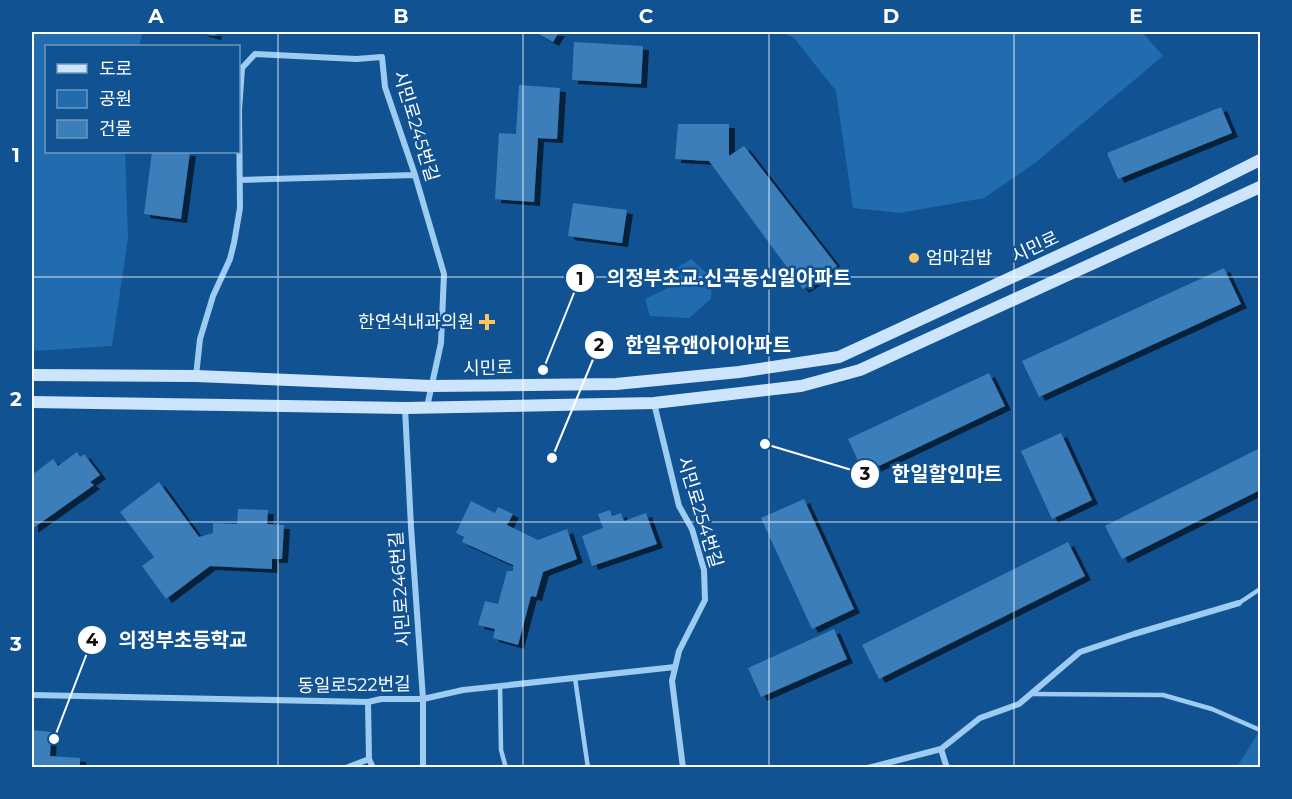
<svg xmlns="http://www.w3.org/2000/svg" width="1292" height="799" font-family="Montserrat,'Noto Sans KR',sans-serif">
	<style>
		.green { fill: #206caf }
		.building { fill: #3a7eba; filter: url(#shadow) }
		.lines { fill: none; stroke-linecap: round; stroke-linejoin: round }
		.lane { stroke: #9ecbf2; stroke-width: 4.5 }
		.street { stroke: #9ecbf2; stroke-width: 6 }
		.secondary { stroke: #cde5fc; stroke-width: 12 }
		.grid { fill: none; stroke: #fff; stroke-width: 1.5; stroke-opacity: 0.55 }
		.poi-dot { fill: #ffc45f; stroke: #115392; stroke-width: 2 }
		.labels { text-anchor: middle; stroke-width: 5; stroke-linejoin: round; paint-order: stroke }
		.street-label { font-size: 18px; fill: #fff; stroke: #115392 }
		.poi-label { font-size: 18px; fill: #fff; stroke: #115392; text-anchor: start }
		.leader { fill: none; stroke: #fff; stroke-width: 2 }
		.callout-dot { fill: #fff; stroke: #115392; stroke-width: 2 }
		.mark-label { font-size: 18px; text-anchor: middle; font-weight: bold; fill: #111 }
		.callout-label { font-size: 20px; text-anchor: middle; font-weight: bold; fill: #fff; stroke: #115392; stroke-width: 5; stroke-linejoin: round; paint-order: stroke }
		.neatline { fill: none; stroke: #fff; stroke-width: 2 }
		.grid-label { font-size: 20px; text-anchor: middle; font-weight: bold; fill: #fff }
	</style>
	<defs>
		<filter id="shadow"><feDropShadow dx="6" dy="4" stdDeviation="0" flood-color="#0009"/></filter>
	</defs>
	<rect width="100%" height="100%" fill="#115392"/>
	<path class="green" d="M32,32H143L139,46H46V152H125L128,238L112,346L32,351Z
		M782,32H1142L1163,56L1035,163L984,198L900,213L853,208L836,91L794,38Z
		M691,259L712,278L711,299L689,318L650,316L645,299L678,283L671,272Z
		M1260,730V767H1237Z"/>
	<path class="building" d="M200,32H216L215,36Z
		M535,32H559L553,42Z
		M574,42L643,46L641,84L572,80Z
		M519,85L560,88L557,139L538,138L534,202L495,199L499,133L516,134Z
		M1221,107L1232,133L1118,179L1107,153Z
		M678,124H729V156L744,146L837,266L803,289L709,161L675,159Z
		M152,152H190L181,219L144,214Z
		M573,203L627,210L622,243L568,236Z
		M1224,268L1241,304L1039,397L1022,361Z
		M989,373L1005,406L864,473L848,439Z
		M1061,433L1092,500L1052,519L1021,451Z
		M1260,448V490L1122,559L1105,526Z
		M77,452L80,457L84,454L100,475L90,482L94,485L32,529V475L53,459L58,466Z
		M159,482L199,537L213,533V523L237,524L238,509L268,510L267,524L284,525L282,559H272V569L210,566L166,599L142,566L154,557L120,512Z
		M804,499L854,609L812,629L761,518Z
		M471,501L495,513L498,507L513,514L507,525L538,540L567,529L577,559L543,572L536,597L531,596L518,645L493,638L495,629L478,625L485,601L498,604L507,571H513V565L462,542L464,537L456,533Z
		M610,510L612,516L621,513L624,521L646,513L657,544L592,566L582,536L603,528L598,514Z
		M1068,542L1085,576L879,679L862,645Z
		M834,629L847,659L761,697L748,668Z
		M32,730L51,732L50,756L80,758V768H32Z"/>
	<g class="lines">
		<path class="lane" d="M1239,603L1260,589
			M575,678L588,768
			M500,686L501,750L506,768
			M1032,694L1163,695L1212,709L1260,730"/>
		<path class="street" d="M240,180L415,175
			M196,376L200,339L213,296L230,259L234,243L240,208L239,110L242,68L255,54L356,59L382,57L385,87L415,175L444,274L441,343L427,407
			M654,403L679,506L692,529L704,570L705,600L679,651L672,681L683,768
			M405,408L411,527L423,699V768
			M32,695L368,702L381,699H423L463,690L675,667
			M941,749L980,718L1019,704L1080,652L1134,634L1239,603
			M369,759L373,768
			M346,768L369,759L368,702
			M868,768L941,749L947,768"/>
		<path class="secondary" d="M32,375L196,376L431,386L616,384L739,372L839,357L1190,195L1260,160
			M32,402L405,408L654,403L801,386L860,370L1260,187"/>
	</g>
	<path class="grid" d="M278,32V768M523,32V768M769,32V768M1014,32V768M32,277H1260M32,522H1260"/>
	<g class="poi-dot">
		<circle cx="914" cy="258" r="6"/>
		<path d="M484 313h6v6h6v6h-6v6h-6v-6h-6v-6h6z"/>
	</g>
	<g class="labels">
		<g class="street-label">
			<text transform="translate(416 126) rotate(73)" y="6">시민로245번길</text>
			<text transform="translate(1035 247) rotate(-25)" y="6">시민로</text>
			<text transform="translate(488 368) rotate(-1)" y="6">시민로</text>
			<text transform="translate(700 512) rotate(73)" y="6">시민로254번길</text>
			<text transform="translate(400 589) rotate(-94)" y="6">시민로246번길</text>
			<text transform="translate(354 685) rotate(-1)" y="6">동일로522번길</text>
		</g>
		<g class="poi-label">
			<text x="926" y="264">엄마김밥</text>
			<text x="474" y="328" text-anchor="end">한연석내과의원</text>
		</g>
	</g>
	<path class="leader" d="M543 370L580 278M552 458L599 345M765 444L865 474M54 739L92 640"/>
	<g class="callout-dot">
		<circle cx="543" cy="370" r="6"/>
		<circle cx="552" cy="458" r="6"/>
		<circle cx="765" cy="444" r="6"/>
		<circle cx="54" cy="739" r="6"/>
		<circle cx="580" cy="278" r="15"/>
		<circle cx="599" cy="345" r="15"/>
		<circle cx="865" cy="474" r="15"/>
		<circle cx="92" cy="640" r="15"/>
	</g>
	<g class="mark-label">
		<text x="580" y="285">1</text>
		<text x="599" y="351">2</text>
		<text x="865" y="480">3</text>
		<text x="92" y="646">4</text>
	</g>
	<g class="callout-label">
		<text x="729" y="285">의정부초교.신곡동신일아파트</text>
		<text x="708" y="352">한일유앤아이아파트</text>
		<text x="947" y="481">한일할인마트</text>
		<text x="183" y="647">의정부초등학교</text>
	</g>
	<rect width="1292" height="799" fill="none" stroke="#115392" stroke-width="66"/>
	<rect x="45" y="45" width="195" height="108" fill="#115392" stroke="#7098be" stroke-width="1.5"/>
	<rect x="57" y="64" width="30" height="9" fill="#cde5fc" stroke="#7098be" stroke-width="1.5"/>
	<text x="99" y="75" font-size="18" fill="#ffffff">도로</text>
	<rect x="57" y="90" width="30" height="18" fill="#206caf" stroke="#7098be" stroke-width="1.5"/>
	<text x="99" y="105" font-size="18" fill="#ffffff">공원</text>
	<rect x="57" y="120" width="30" height="18" fill="#3a7eba" stroke="#7098be" stroke-width="1.5"/>
	<text x="99" y="135" font-size="18" fill="#ffffff">건물</text>
	<rect x="33" y="33" width="1226" height="733" class="neatline"/>
	<g class="grid-label">
		<text x="156" y="23">A</text>
		<text x="401" y="23">B</text>
		<text x="646" y="23">C</text>
		<text x="891" y="23">D</text>
		<text x="1136" y="23">E</text>
		<text x="16" y="162">1</text>
		<text x="16" y="406">2</text>
		<text x="16" y="651">3</text>
	</g>
</svg>
